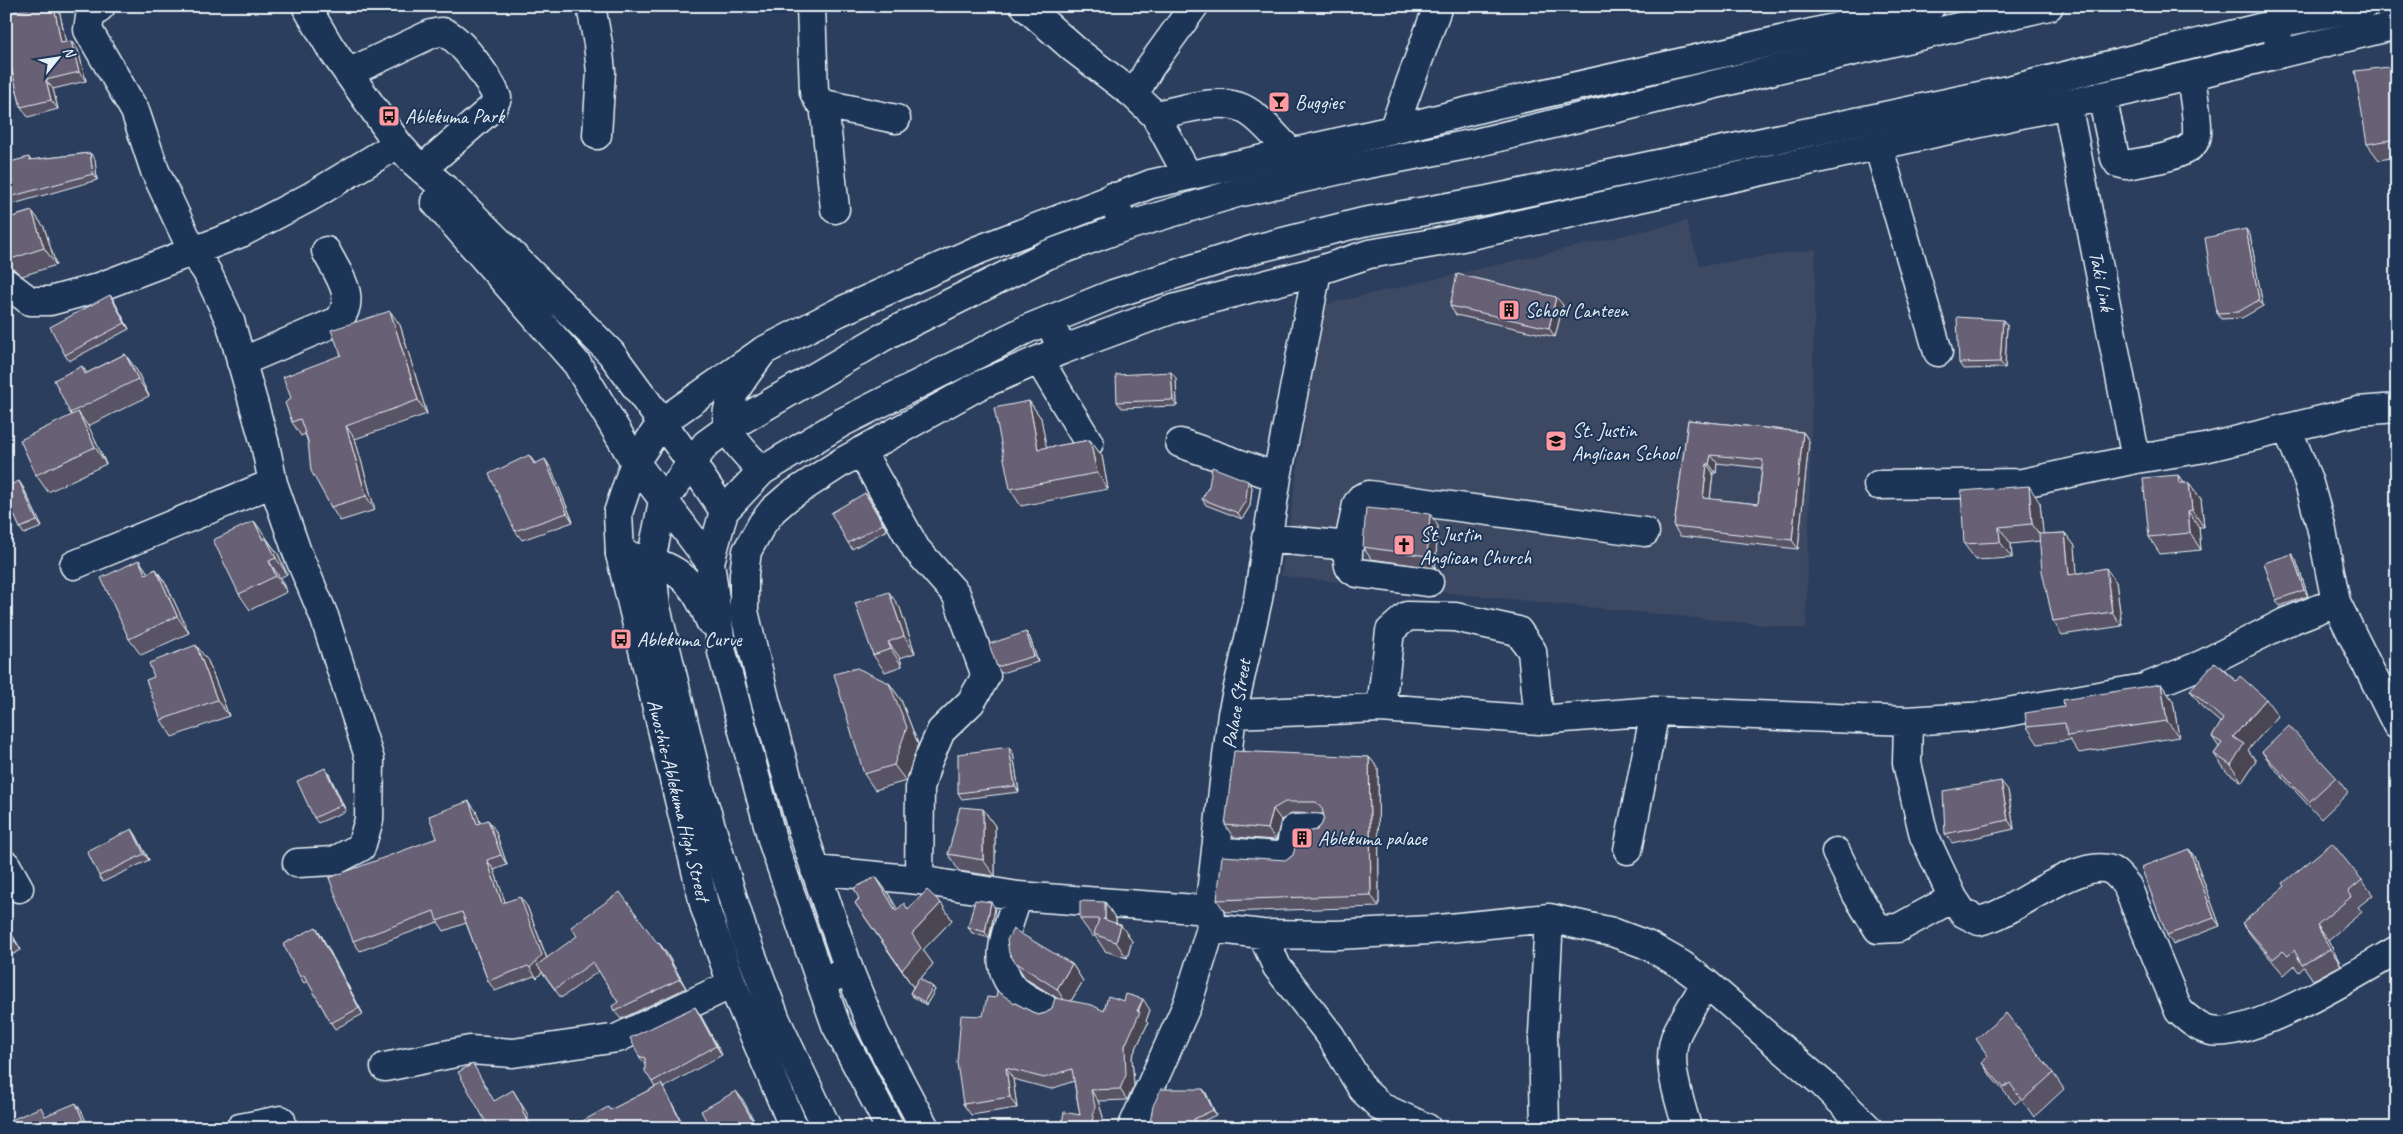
<svg xmlns="http://www.w3.org/2000/svg" width="2403" height="1134" font-family="Caveat,sans-serif">
	<style>
		.built { fill: #3e4864 }
		.lines { fill: none; stroke-linecap: round; stroke-linejoin: round }
		.minor-casing { stroke: #e8f1f8; stroke-width: 31 }
		.major-casing { stroke: #e8f1f8; stroke-width: 31 }
		.minor { stroke: #1d3557; stroke-width: 28 }
		.major { stroke: #1d3557; stroke-width: 28 }
		.wall { fill: #595365; stroke: #e8f1f8; fill-rule: evenodd }
		.shaded-wall { fill: #484452; stroke: #e8f1f8 }
		.building { fill: #676175; stroke: #e8f1f8; fill-rule: evenodd }
		.labels { text-anchor: middle; stroke-width: 4; stroke-linejoin: round; paint-order: stroke }
		.poi-label { font-size: 20px; fill: #e8f1f8; stroke: #1d3557; text-anchor: start }
		.street-label { font-size: 20px; fill: #e8f1f8; stroke: #1d3557 }
	</style>
	<rect width="100%" height="100%" fill="#2c3e5d"/>
	<filter id="ink" filterUnits="userSpaceOnUse"><feTurbulence type="fractalNoise" baseFrequency=".02" numOctaves="2"/><feDisplacementMap in="SourceGraphic" scale="10" xChannelSelector="R" yChannelSelector="G"/><feConvolveMatrix kernelMatrix="1 2 1 2 8 2 1 2 1" color-interpolation-filters="sRGB"/></filter>
	<g filter="url(#ink)">
		<path class="built" d="M1686,221L1700,266L1816,249L1806,629L1281,576L1323,305Z"/>
		<g class="lines">
			<g class="minor-casing">
				<path id="minor" d="M101,6L90,17L88,30L135,111L155,171L192,250L207,272L230,321L265,444L273,483L297,552L324,616L370,760L369,820L361,847L334,861L297,863
					M306,6L330,47L398,144L414,162L450,193L611,353L691,462L724,511
					M591,6L598,44L601,72L597,135
					M811,6L814,92L818,100L824,104L896,119
					M1025,6L1074,49L1134,95L1155,115L1187,174
					M348,73L431,34C434,34 439,31 442,32C458,33 492,83 497,98L492,108L422,169
					M1134,95L1150,67L1194,6
					M2102,96L2115,158L2118,163L2126,165C2144,161 2196,157 2197,134C2198,116 2193,94 2191,76
					M2067,103L2136,459
					M824,104L835,209
					M1155,115C1178,111 1220,97 1242,108C1261,117 1276,138 1291,152
					M1393,130L1438,6
					M1878,145L1938,352
					M435,202L577,364L635,462L710,562
					M6,283L30,301H50L94,289L241,233L310,197L398,144
					M1039,360L1089,443
					M241,362L338,321C358,297 338,275 326,251
					M2287,428L2308,480L2321,526L2336,602L2397,725
					M1180,443L1277,477
					M861,451L916,549L956,594L986,676L971,702L941,731L927,763L920,788L919,880
					M1878,485L2023,483L2136,459L2205,448L2358,411L2397,408
					M1266,538L1349,546
					M74,565L273,483
					M1429,582L1357,573C1356,573 1351,569 1350,568C1343,558 1355,517 1357,504L1361,498L1369,495L1645,532
					M2336,602L2286,622L2203,664L2144,688L1985,716L1908,721L1907,763L1924,836L1953,898L1963,913L1979,921C1986,919 1994,917 2001,913C2024,903 2089,854 2114,872C2118,875 2123,881 2127,886L2179,1011C2188,1019 2199,1029 2211,1031C2252,1039 2359,972 2397,950
					M1381,708L1390,631L1407,616L1455,617L1518,631L1532,651L1539,720
					M1232,714L1381,708L1539,720L1655,711L1908,721
					M1216,849L1227,852L1289,857L1294,829L1317,828
					M1628,850L1655,711
					M1836,852L1857,895L1878,929L1898,928L1953,898
					M6,865L19,888
					M815,870L919,880L1018,896L1209,910
					M1018,896C1010,922 991,961 1012,986C1019,996 1037,1003 1047,1010
					M1211,928L1262,934L1337,935L1429,930L1549,918L1612,932L1647,945L1682,965L1706,983L1822,1083L1868,1128
					M1262,934L1277,967L1330,1035L1363,1090L1381,1107L1427,1128
					M385,1067L470,1050L513,1053L618,1038L732,984
					M240,1128L281,1120
					M794,1128L732,984L705,908L620,554L618,513L635,462L662,422L763,351L839,312L978,250L1151,184L1393,130L1497,104L1931,6
					M925,1128L875,1034L849,970L801,826L765,699L744,611V574L747,551L762,524L773,510L788,497L842,462L978,386L1062,350L1173,309L1317,271L1369,254L1439,242L2131,90L2397,25
					M1132,1128L1187,1005L1211,928L1209,910L1232,714L1258,599L1277,477L1317,271
					M1545,1128L1543,1034L1549,918
					M1687,1128C1680,1100 1664,1061 1677,1033C1685,1016 1696,1000 1706,983"/>
			</g>
			<g class="major-casing">
				<path id="major" d="M2275,24L2281,53
					M1112,197L1124,227
					M1049,320L1062,350
					M762,471C753,461 742,451 734,439C713,408 746,376 763,351
					M620,554C671,565 689,570 710,621
					M821,983L849,970
					M827,1128L776,1020L744,935L700,790L656,607L651,561L663,501L706,444L728,428L890,333L1047,255L1124,227L1237,193L1353,167L1471,144L1794,65L2049,6
					M890,1128L836,1025L821,983L773,843L722,652L710,562L724,511L762,471L841,423L1027,329L1113,294L1255,249L1363,222L1488,200L2008,90L2275,24L2363,6"/>
			</g>
			<use href="#minor" class="minor"/>
			<use href="#major" class="major"/>
		</g>
		<path class="wall" d="M42,6H55L60,14L66,42L71,41L78,50L86,81L53,89L58,109L28,117L21,107L10,65L6,66V13Z
			M2397,66V157L2379,160L2367,144Z
			M90,153L95,159L97,180L6,206V163Z
			M32,211L44,227L56,265L22,276L15,270L6,268V219Z
			M2250,235L2263,306L2242,318L2221,319L2217,313Z
			M110,295L114,301L129,329L69,361L65,355Z
			M1563,305L1555,337L1456,315L1450,306Z
			M2003,320L2007,325L2005,368L1963,369L1959,363Z
			M400,325L427,414L355,439L375,510L340,521L331,507L305,434L301,436L292,422L291,398L341,355Z
			M125,354L137,371L149,396L88,426L106,464L48,492L36,475L72,415L70,413L82,366L87,373Z
			M1176,378L1177,406L1122,408L1117,402Z
			M1029,401L1041,418L1046,448L1090,440L1102,456L1108,489L1021,506L1010,489Z
			M1688,420L1803,432L1809,441L1798,549L1680,536L1674,527ZM1717,463L1762,468L1758,504L1710,499L1713,473H1716Z
			M529,455L535,463L551,468L573,522L522,540L515,531Z
			M2178,475L2184,483H2189L2201,499L2204,527H2199L2201,550L2160,554L2149,537Z
			M1209,486L1252,487L1250,506L1242,519L1206,505L1202,499Z
			M23,487L42,527L24,534L20,528Z
			M865,493L887,530L852,549L848,543Z
			M2040,503L2043,534L2065,533L2075,546L2077,574L2116,582L2122,626L2062,635L2053,621L2040,541L2011,544L2012,558L1976,560L1964,544Z
			M254,521L278,554L287,574L280,578L287,592L250,610L239,594Z
			M1438,526L1435,568L1371,559L1363,547Z
			M139,560L148,573L156,569L167,586L189,633L141,655L129,639Z
			M2296,560L2308,596L2280,606L2276,600Z
			M900,608L915,653L900,658L902,666L885,672L873,655Z
			M1026,632L1030,638L1038,662L1001,673L997,667Z
			M208,661L229,716L172,737L161,720L154,677Z
			M2236,681L2278,716L2248,750L2256,761L2242,782L2226,771L2214,754L2219,747L2212,737L2221,723L2202,707L2190,690Z
			M889,683L901,700L918,744L906,781L875,790L864,774Z
			M2161,684L2173,701L2179,737L2079,753L2070,740L2038,744L2027,727L2064,707Z
			M2262,752L2336,777L2348,793L2321,819L2274,768Z
			M1013,753L1019,792L962,799L958,793Z
			M1369,757L1378,768L1379,907L1225,912L1217,900L1287,860L1293,855L1322,824L1324,816V814L1293,813L1281,820L1276,840L1233,837L1225,825Z
			M329,774L346,811L318,823L314,818Z
			M2008,790L2014,829L1952,843L1945,834Z
			M983,809L995,826V876L959,871L948,854Z
			M476,811L480,823L495,830L507,865L494,870L505,902L527,906L547,958L658,944L659,943L666,952L686,988L621,1019L614,1011L618,1002L599,971L561,998L542,972L537,978L534,976L495,991L488,981L466,923L444,931L438,922L360,951L353,941L437,838Z
			M132,829L136,835L149,860L103,882L99,876Z
			M2189,849L2195,858L2220,926L2173,944L2167,935Z
			M876,877L888,893L897,910H908L941,903L952,920L923,950L933,964L920,979L933,987L935,990L926,1005L912,996L910,993L915,984L913,987L855,903Z
			M2362,880L2373,895L2358,907L2362,912L2328,940L2341,965L2313,980L2304,967L2299,972L2294,966L2284,975L2253,938L2242,923Z
			M1105,902L1116,919V924L1132,941L1127,958L1105,951L1095,936H1092L1080,919Z
			M995,908L989,938L972,933L968,927Z
			M6,924L21,950L6,958Z
			M316,927L320,933L363,1014L335,1029L331,1023L308,981L304,983L300,977Z
			M1009,953L1072,964L1083,981L1071,1001L1104,1011L1150,1010L1146,1021L1148,1023L1132,1057L1134,1086L1127,1100L1098,1101L1103,1117L1080,1115L1074,1081L1051,1089L1013,1079L1017,1108L971,1115L963,1104L983,1016L1013,1002L1038,1015L1046,1013L1052,1008L1057,998L1026,979Z
			M701,1016L722,1055L663,1088L685,1128H570L611,1110L655,1087L652,1082L645,1065L639,1056Z
			M1982,1063L2053,1073L2064,1089L2034,1117L2021,1099L2015,1104L1993,1079Z
			M1203,1089L1206,1093L1216,1115L1197,1124L1198,1128H1149Z"/>
		<path class="shaded-wall" d="M54,6H55L60,14L68,53L61,43Z
			M71,41L78,50L86,81L79,72Z
			M46,80L53,89L58,109L51,100Z
			M90,153L95,159L97,180L93,174Z
			M32,211L44,227L56,265L44,248Z
			M2246,229L2250,235L2263,306L2259,300Z
			M110,295L114,301L129,329L125,323Z
			M1556,297L1563,305L1555,337L1549,328Z
			M390,311L400,325L427,414L418,400Z
			M2003,320L2007,325L2005,368L2000,362Z
			M125,354L137,371L149,396L138,379Z
			M1171,372L1176,378L1177,406L1173,400Z
			M1029,401L1041,418L1050,466L1038,449Z
			M78,412L90,429L106,464L95,447Z
			M346,426L355,439L375,510L366,496Z
			M1803,432L1809,441L1798,549L1792,540Z
			M1090,440L1102,456L1108,489L1097,473Z
			M1711,455L1717,463L1716,473L1709,464Z
			M545,459L551,468L573,522L567,513Z
			M1707,464L1713,473L1709,507L1703,498Z
			M2178,475L2190,491L2179,483Z
			M19,481L23,487L42,527L37,521Z
			M1248,481L1252,487L1250,506L1242,519L1238,513Z
			M2189,483L2201,499L2204,527L2192,510Z
			M2029,486L2040,503L2044,541L2032,524Z
			M865,493L870,499L887,530L883,524Z
			M2188,511L2199,527L2201,550L2190,533Z
			M1430,514L1438,526L1435,568L1427,556Z
			M254,521L266,537L274,556L263,540Z
			M1999,527L2011,544L2012,558L2000,542Z
			M2065,533L2075,546L2078,589L2069,575Z
			M266,538L278,554L287,574L276,558Z
			M2292,554L2296,560L2308,596L2304,590Z
			M139,560L150,576L145,574Z
			M269,561L280,578L287,592L276,576Z
			M2106,568L2116,582L2122,626L2112,612Z
			M156,569L167,586L189,633L177,616Z
			M889,592L900,608L915,653L904,636Z
			M1026,632L1030,638L1038,662L1034,656Z
			M888,642L900,658L902,666L891,649Z
			M196,645L208,661L229,716L217,700Z
			M889,683L901,700L918,744L906,781L894,765Z
			M2161,684L2173,701L2179,737L2167,721Z
			M2266,699L2278,716L2248,750L2256,761L2242,782L2231,765L2233,737Z
			M1009,747L1013,753L1019,792L1015,786Z
			M1369,757L1378,768L1379,907L1371,895Z
			M325,768L329,774L346,811L342,805Z
			M2001,781L2008,790L2014,829L2008,820Z
			M469,801L476,811L484,834L477,824Z
			M983,809L995,826V876L983,860Z
			M1273,809L1281,820L1276,840L1268,829Z
			M488,820L495,830L507,865L501,855Z
			M132,829L136,835L149,860L144,854Z
			M2189,849L2195,858L2220,926L2214,918Z
			M487,860L494,870L509,913L502,903Z
			M876,877L888,893L908,927L896,911Z
			M520,897L527,906L549,964L537,978L530,968Z
			M991,902L995,908L989,938L985,932Z
			M1105,902L1116,919V936L1105,919Z
			M941,903L952,920L923,950L933,964L913,987L902,970L912,934Z
			M6,924L21,950L15,941L6,926Z
			M1121,925L1132,941L1127,958L1116,942Z
			M2317,925L2328,940L2341,965L2330,949Z
			M316,927L320,933L363,1014L359,1008Z
			M659,943L666,952L686,988L680,979Z
			M1072,964L1083,981L1068,1006L1057,989Z
			M933,987L935,990L926,1005L924,1002Z
			M1143,999L1150,1010L1146,1021L1148,1023L1132,1057L1134,1086L1127,1100L1120,1089L1125,1046Z
			M695,1007L701,1016L722,1055L716,1046Z
			M1006,1068L1013,1079L1017,1108L1010,1097Z
			M661,1084L665,1090L685,1128L683,1125Z
			M1203,1089L1206,1093L1216,1115L1213,1110Z
			M513,1090L528,1115V1120L523,1113Z
			M1091,1090L1098,1101L1103,1117L1101,1128H1091Z
			M736,1091L743,1100L758,1128H757Z
			M76,1103L82,1112L89,1128H86Z
			M1194,1119L1197,1124L1198,1128H1196Z"/>
		<path class="building" d="M42,6H54L61,43L71,41L79,72L46,80L51,100L21,107L8,55H6V13Z
			M2397,66V139L2367,144L2355,71Z
			M90,153L93,174L6,198V163L29,157L30,160Z
			M32,211L44,248L11,259L6,256V219Z
			M2246,229L2259,300L2238,312L2217,313L2205,238Z
			M1457,274L1556,297L1549,328L1450,306Z
			M110,295L125,323L65,355L50,327Z
			M390,311L418,400L346,426L366,496L331,507L311,471L308,441L300,419L292,422L285,403L291,398L283,377L341,355L331,330Z
			M1957,317L2003,320L2000,362L1959,363Z
			M125,354L138,379L70,413L54,380L82,366L85,374Z
			M1171,372L1173,400L1117,402L1116,375Z
			M1029,401L1038,449L1090,440L1097,473L1010,489L994,408Z
			M78,412L95,447L36,475L20,440Z
			M1688,420L1803,432L1792,540L1674,527ZM1711,455L1763,460L1758,504L1703,498L1707,464H1709Z
			M529,455L534,464L545,459L567,513L515,531L489,474Z
			M1212,467L1248,481L1246,500L1238,513L1202,499L1209,486Z
			M2178,475L2179,483H2189L2192,510L2188,511L2190,533L2149,537L2143,478Z
			M19,481L37,521L20,528L6,497V487Z
			M2029,486L2032,524L1999,527L2000,542L1964,544L1961,491Z
			M865,493L883,524L848,543L831,513Z
			M1366,508L1430,514L1427,556L1363,547Z
			M254,521L263,540L266,538L276,558L269,561L276,576L239,594L213,540Z
			M2065,533L2069,575L2106,568L2112,612L2053,621L2042,571L2039,534Z
			M2292,554L2304,590L2276,600L2264,563Z
			M139,560L145,574L156,569L177,616L129,639L101,578Z
			M889,592L904,636L888,642L891,649L873,655L855,603Z
			M1026,632L1034,656L997,667L989,644Z
			M196,645L217,700L161,720L146,680L154,677L149,663Z
			M2215,662L2236,681L2240,676L2266,699L2233,737L2244,744L2231,765L2214,754L2222,743L2212,737L2223,719L2190,690Z
			M857,668L889,683L907,727L894,765L864,774L834,674Z
			M2161,684L2167,721L2067,736L2065,723L2027,727L2025,713L2064,707L2063,700Z
			M2289,726L2336,777L2309,802L2262,752Z
			M1009,747L1015,786L958,793V754Z
			M1234,751L1369,757L1371,895L1217,900L1222,856L1287,860L1293,855L1299,833L1317,830L1322,824L1324,816L1322,809L1316,802H1285L1273,809L1268,829L1225,825Z
			M325,768L342,805L314,818L297,781Z
			M2001,781L2008,820L1945,834L1943,791Z
			M469,801L477,824L488,820L501,855L487,860L502,903L520,897L542,955L530,968L528,966L488,981L462,912L437,921L434,911L353,941L329,878L437,838L429,816Z
			M960,807L983,809V860L948,854Z
			M132,829L144,854L99,876L87,851Z
			M2332,843L2362,880L2348,892L2351,897L2317,925L2330,949L2302,965L2294,950L2288,956L2283,951L2273,959L2242,923L2285,886L2283,883Z
			M2189,849L2214,918L2167,935L2141,867Z
			M876,877L896,911L904,903L908,910L927,890L941,903L912,934L921,948L902,970L855,903L859,899L854,888Z
			M620,892L658,944L659,943L680,979L614,1011L612,1006L618,1002L593,962L555,989L537,965L577,936L571,927Z
			M975,900L991,902L985,932L968,927Z
			M1080,901L1105,902V919H1103L1121,925L1116,942L1094,934L1099,919H1080Z
			M6,926L15,941L6,946Z
			M316,927L359,1008L331,1023L304,975L300,977L283,944Z
			M1013,929L1072,964L1057,989L1015,962L1009,953L1007,940Z
			M919,978L933,987L924,1002L910,993Z
			M997,991L1013,1002L1038,1015L1046,1013L1052,1008L1055,998L1092,1005L1104,1011L1108,996L1124,1001L1126,994L1143,999L1137,1011L1140,1012L1125,1046L1126,1075L1120,1089L1091,1090L1095,1106L1091,1128H1061L1064,1112L1080,1115L1072,1069L1044,1078L1006,1068L1010,1097L963,1104L957,1063L961,1015L983,1016L987,997L996,998Z
			M695,1007L716,1046L652,1082L645,1071V1058L639,1056L630,1038Z
			M2006,1013L2053,1073L2022,1101L2010,1083L2004,1088L1982,1063L1988,1056L1976,1039Z
			M473,1064L494,1101L513,1090L523,1108V1113L532,1128H484L488,1126L458,1072Z
			M661,1084L683,1125L677,1128H570L608,1107L610,1110Z
			M1161,1089H1203L1213,1110L1194,1119L1196,1128H1149L1153,1106Z
			M736,1091L757,1128H710L701,1111Z
			M76,1103L86,1128H12L9,1121L41,1107L45,1116Z"/>
	</g>
	<defs>
		<g id="bar-square" transform="scale(1.125)"><rect x="-9" y="-9" width="18" height="18" rx="4" fill="#ff9aa2" stroke="#1d3557"/><path d="M-6-5H6L.8 .8V4.5H3.5V6h-7V4.5H-.8V.8Z" fill="#111"/></g>
		<g id="bus-square" transform="scale(1.125)"><rect x="-9" y="-9" width="18" height="18" rx="4" fill="#ff9aa2" stroke="#1d3557"/><path d="M-5-6H5V4H4V6H2V4H-2V6H-4V4H-5ZM-3.5-4V0h7V-4ZM-3.5 1.2v1.5H-2V1.2ZM2 1.2v1.5H3.5V1.2Z" fill="#111"/></g>
		<g id="building-square" transform="scale(1.125)"><rect x="-9" y="-9" width="18" height="18" rx="4" fill="#ff9aa2" stroke="#1d3557"/><path d="M-4-6H4V6H1V3H-1V6H-4ZM-2.5-4.3h1.7v1.8h-1.7ZM.8-4.3h1.7v1.8H.8ZM-2.5-1h1.7V.8h-1.7ZM.8-1h1.7V.8H.8Z" fill="#111"/></g>
		<g id="school-square" transform="scale(1.125)"><rect x="-9" y="-9" width="18" height="18" rx="4" fill="#ff9aa2" stroke="#1d3557"/><path d="M0-5L7-2L0 1L-7-2ZM-4 1L0 2.5L4 1V4Q0 6-4 4Z" fill="#111"/></g>
		<g id="church-square" transform="scale(1.125)"><rect x="-9" y="-9" width="18" height="18" rx="4" fill="#ff9aa2" stroke="#1d3557"/><path d="M-1.2-6h2.4v3.5h3.3v2.4h-3.3V6h-2.4V-.1h-3.3v-2.4h3.3Z" fill="#111"/></g>
	</defs>
	<g fill-rule="evenodd">
		<use href="#bar-square" x="1279" y="102"/>
		<use href="#bus-square" x="389" y="116"/>
		<use href="#building-square" x="1509" y="310"/>
		<use href="#school-square" x="1556" y="441"/>
		<use href="#church-square" x="1404" y="545"/>
		<use href="#bus-square" x="621" y="639"/>
		<use href="#building-square" x="1302" y="838"/>
	</g>
	<g class="labels">
		<g class="poi-label">
			<text x="1295" y="109">Buggies</text>
			<text x="405" y="123">Ablekuma Park</text>
			<text x="1525" y="317">School Canteen</text>
			<text x="1572" y="437">St. Justin<tspan x="1572" dy="23">Anglican School</tspan></text>
			<text x="1420" y="541">St Justin<tspan x="1420" dy="23">Anglican Church</tspan></text>
			<text x="637" y="646">Ablekuma Curve</text>
			<text x="1318" y="845">Ablekuma palace</text>
		</g>
		<g class="street-label">
			<text transform="translate(2102 281) rotate(79)" y="7">Taki Link</text>
			<text transform="translate(1236 704) rotate(-80)" y="7">Palace Street</text>
			<text transform="translate(679 800) rotate(76)" y="7">Awoshie-Ablekuma High Street</text>
		</g>
	</g>
	<rect width="2403" height="1134" fill="none" stroke="#1d3557" stroke-width="25"/>
	<rect x="12" y="12" width="2378" height="1109" fill="none" stroke="#e8f1f8" stroke-width="2" filter="url(#ink)"/>
	<g transform="translate(58 58) rotate(60)" stroke="#1d3557" stroke-width="4" paint-order="stroke">
	<path d="M0-4L9 19L0 12L-9 19Z" fill="#e8f1f8"/>
	<text y="-8" font-size="14" font-weight="bold" text-anchor="middle" fill="#e8f1f8">N</text>
	</g>
</svg>
